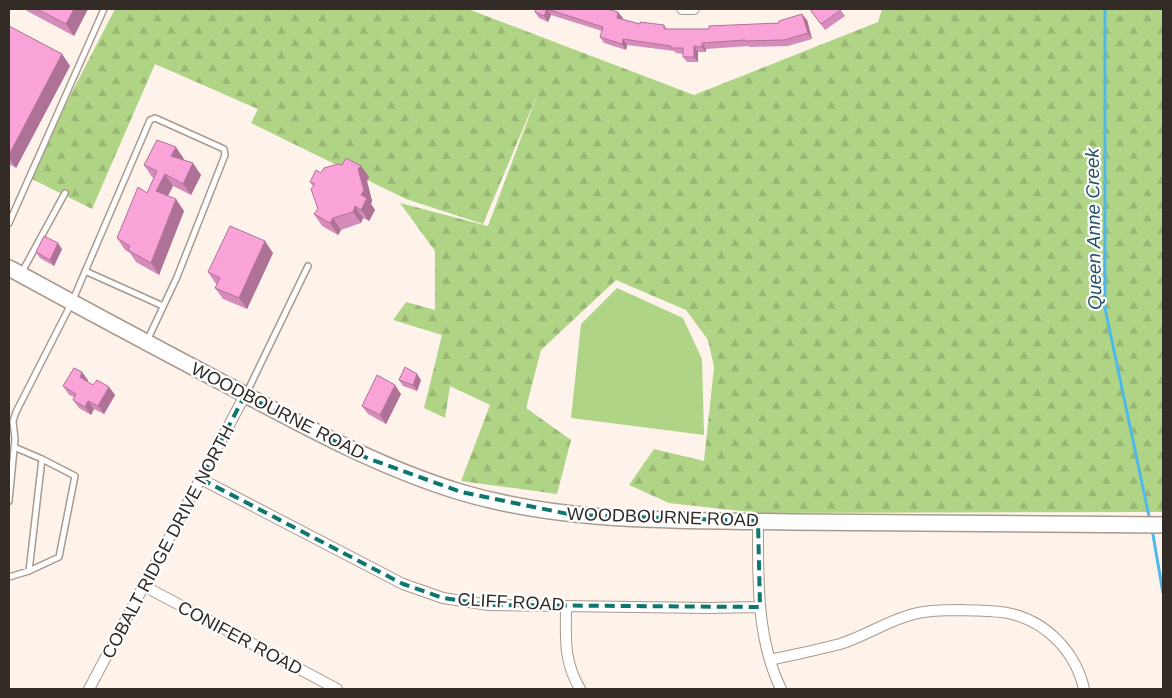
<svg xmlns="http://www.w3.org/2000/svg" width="1172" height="698" font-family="Helvetica,sans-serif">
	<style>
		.forest { fill: url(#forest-firs) }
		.pitch { fill: #b0d486 }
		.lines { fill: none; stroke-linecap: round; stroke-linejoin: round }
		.stream { stroke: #4fb9eb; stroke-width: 3 }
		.service-casing { stroke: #aa998d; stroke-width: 8 }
		.minor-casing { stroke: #aa998d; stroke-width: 12 }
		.secondary-casing { stroke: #aa998d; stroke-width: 18 }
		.service { stroke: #fff; stroke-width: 5 }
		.minor { stroke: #fff; stroke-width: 10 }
		.secondary { stroke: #fff; stroke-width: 15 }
		.wall { fill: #d68cba }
		.shaded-wall { fill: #ae7297 }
		.building { fill: #f9a3d8; stroke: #ae7297 }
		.marked { fill: none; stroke: #0f766e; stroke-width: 4; stroke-dasharray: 10 6; stroke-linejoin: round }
		.labels { text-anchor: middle; stroke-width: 4.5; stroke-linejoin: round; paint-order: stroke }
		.street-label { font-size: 18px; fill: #322b26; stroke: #fff }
		.water-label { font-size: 19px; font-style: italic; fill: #28546a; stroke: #fff }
	</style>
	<defs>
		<pattern id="forest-firs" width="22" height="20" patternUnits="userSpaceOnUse" patternTransform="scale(1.25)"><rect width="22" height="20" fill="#b0d486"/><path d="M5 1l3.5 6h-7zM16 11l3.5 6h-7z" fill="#98b674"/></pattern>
	</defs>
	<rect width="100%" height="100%" fill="#fef3eb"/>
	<path class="forest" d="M115,9H468L694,95L878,22L882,9H1163V512L759,513L669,503L629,485L654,449L704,461L714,367L708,340L686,310L616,280L541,350L526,408L571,440L557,494L461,481L490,405L450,386L445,418L424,408L442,335L393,320L406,302L435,310V251L400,203L488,226L538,93L483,224L406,199L251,123L258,109L155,64L92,209L28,177Z"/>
	<path class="pitch" d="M617,288L683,318L702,359L704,435L571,418L581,324Z"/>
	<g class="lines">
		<path class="stream" d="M1105,9V308L1150,521
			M1152,529L1163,593"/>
		<g class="service-casing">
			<path id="service" d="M9,223L104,9
				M85,271L163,306
				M22,272L65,193
				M247,392L308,266
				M9,501L15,439L13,421L16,412L72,302L150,120L155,118L224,149L225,155L177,277L147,341
				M29,571L59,557L75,476L42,459
				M9,577L29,571L42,459L14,447"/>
		</g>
		<g class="minor-casing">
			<path id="minor" d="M682,9H694
				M201,479L403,584L443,598L489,605L708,608L760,607
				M758,521C758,577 756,638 781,689
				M144,586L337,689
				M566,606C566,638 563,660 580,689
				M770,660C793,655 817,650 840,644C863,637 884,623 907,616C925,610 944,610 963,610C979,611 996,610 1012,614C1048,623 1076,653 1084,689
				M89,689L245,395"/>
		</g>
		<g class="secondary-casing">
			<path id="secondary" d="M9,268C82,308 155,347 229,386C304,426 378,467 460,492C568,524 681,520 792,522C916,523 1040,524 1163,525"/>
		</g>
		<use href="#service" class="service"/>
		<use href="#minor" class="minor"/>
		<use href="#secondary" class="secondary"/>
	</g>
	<path class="wall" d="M26,9H88L74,36L27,11Z
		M536,9H607L623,18L622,19L640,24L664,25L667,29H709L807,20L812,39L788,46L749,47V46L706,49V52H698V62H687L683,57V54L676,53L674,51L627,45L626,50L604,43L600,37L602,31L551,15L548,22L539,18L535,12Z
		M840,9L845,16L825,30L811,11Z
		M9,26L62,54L70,66L16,168L9,164Z
		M184,159L183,160L201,175L191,195L173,186L168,196L184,211L159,275L136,262L130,253L125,250L117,238L147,193L154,178L152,177L144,165Z
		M361,166L369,177L367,181L372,201L371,204L375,210L369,221L363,218L361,223L341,230L338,235L322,226L314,214L318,209L313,186L310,182L321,173Z
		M62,249L54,266L40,258L36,252Z
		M273,253L247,309L223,299L215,288L217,284H216L208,272Z
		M88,380V382L93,385L109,387L115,395L104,414L94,409L91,415L79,408L73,400L74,397L69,395L63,386Z
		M399,380H421L417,391L403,386Z
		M401,394L386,424L368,414L362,406Z"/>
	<path class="shaded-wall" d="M74,9H88L74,36L66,24Z
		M547,9L551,15L548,22L544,16Z
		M618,12L623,18L621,23L617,18Z
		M802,14L807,20L812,39L808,33Z
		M623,39L627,45L626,50L622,44Z
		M702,43L706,49V52L702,47Z
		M694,46L698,52V62L694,57Z
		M62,54L70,66L16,168L9,158V155Z
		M176,147L184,159L179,167L171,156Z
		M193,163L201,175L191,195L183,184Z
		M361,166L369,177L367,181L372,201L371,204L375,210L369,221L361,210V195L358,169Z
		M165,174L173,186L164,203L156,191Z
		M176,199L184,211L159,275L151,263Z
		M355,206L363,218L361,223L353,212Z
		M333,218L341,230L338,235L330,223Z
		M265,241L273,253L247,309L239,298Z
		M58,243L62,249L54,266L50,260Z
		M82,372L88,380L86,385L80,377Z
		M417,374L421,380L417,391L413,385Z
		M395,385L401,394L386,424L380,415Z
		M109,387L115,395L104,414L98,406Z
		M88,401L94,409L91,415L85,407Z"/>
	<path class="building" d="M37,9H74L66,24Z
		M536,9H607L618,12L617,18L640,24V22L664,25V29H709V26L779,23V21L802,14L808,33L784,40L745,41V40L702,43V47L694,46V57H683V48H671V46L623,39L622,44L600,37L603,27L547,9L544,16L535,12Z
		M813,9H840L841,10L821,24L811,11Z
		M9,26L62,54L9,155Z
		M157,140L176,147L171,156L193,163L183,184L165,174L156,191L176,199L151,263L128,250L130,246L117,238L138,187L147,193L157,171L144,165Z
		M346,158L361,166L358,169L364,190L361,195L367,198L361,210L355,206L353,212L333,218L330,223L314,214L318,209L311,189L315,184L310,182L316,170L321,173L324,168L338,164L342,165Z
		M230,226L265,241L239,298L215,288L220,278L208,272Z
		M44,236L58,243L50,260L36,252Z
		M405,367L417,374L413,385L399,380Z
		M74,368L82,372L80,377L93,385L97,380L109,387L98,406L88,401L85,407L73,400L76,394L63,386Z
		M377,375L395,385L380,415L362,406Z"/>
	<path class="marked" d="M245,395L367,458L461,492L573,515L758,521L760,607L489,605L443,598L403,584L201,479Z"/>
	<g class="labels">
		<g class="street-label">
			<text transform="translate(278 411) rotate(27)" y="6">WOODBOURNE ROAD</text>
			<text transform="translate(663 517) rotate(2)" y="6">WOODBOURNE ROAD</text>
			<text transform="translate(168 542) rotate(-62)" y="6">COBALT RIDGE DRIVE NORTH</text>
			<text transform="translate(511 602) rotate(3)" y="6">CLIFF ROAD</text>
			<text transform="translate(240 638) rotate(28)" y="6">CONIFER ROAD</text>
		</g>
		<g class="water-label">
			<text transform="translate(1093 229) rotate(-91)" y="7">Queen Anne Creek</text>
		</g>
	</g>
	<rect width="1172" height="698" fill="none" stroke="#322b26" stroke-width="20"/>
</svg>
